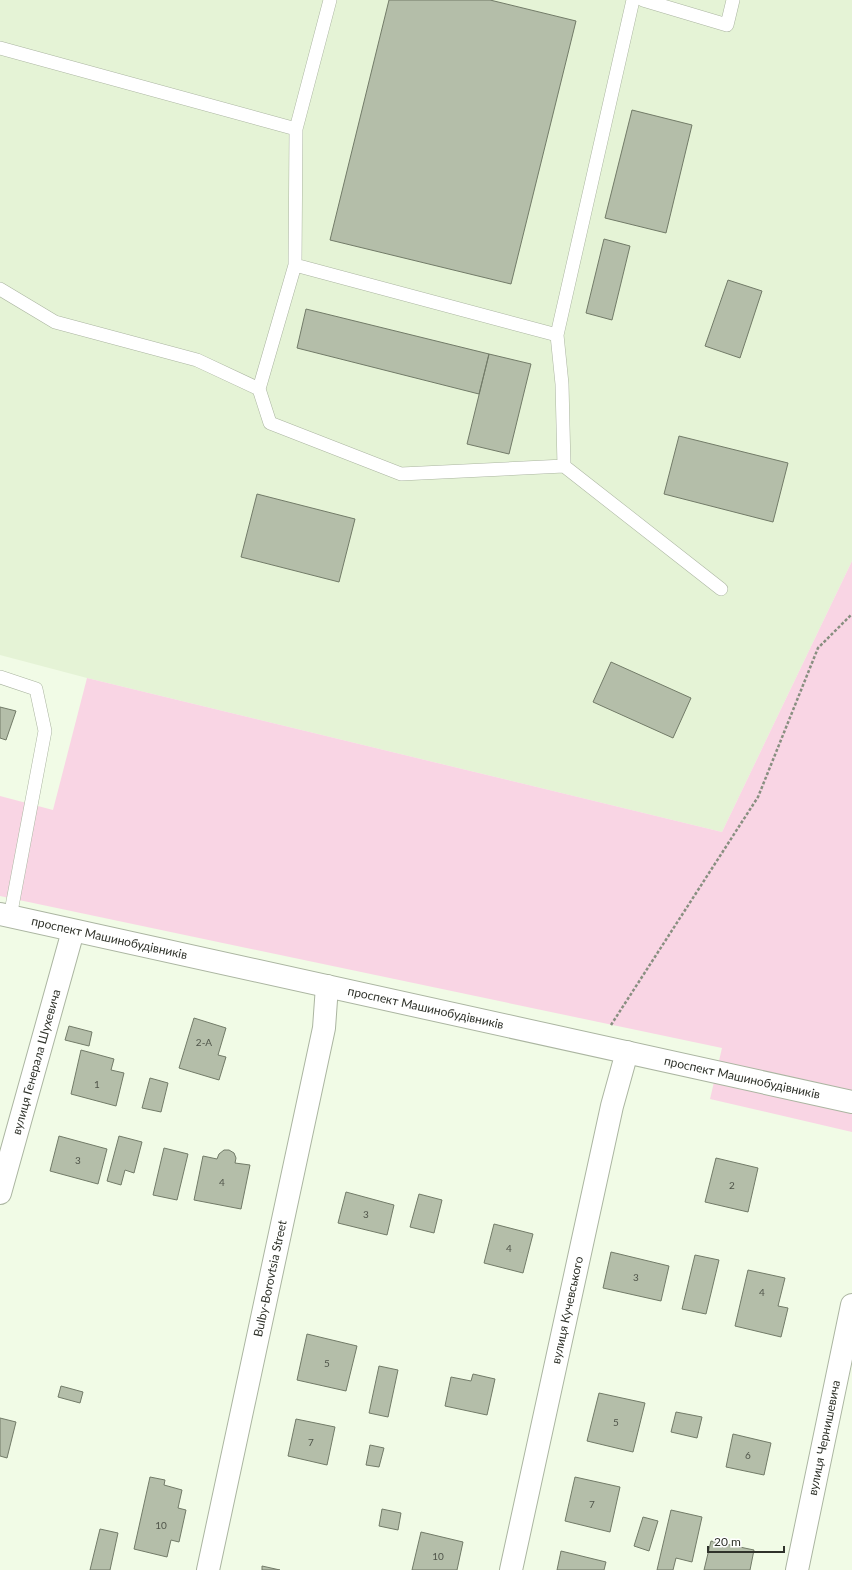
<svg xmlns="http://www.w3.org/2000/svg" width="852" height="1570" font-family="Lato,sans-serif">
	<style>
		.built { fill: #e5f3d6 }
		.green { fill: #f9d5e4 }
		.building { fill: #b4bea9; stroke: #727b68 }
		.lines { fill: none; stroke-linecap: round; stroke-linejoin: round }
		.lane-casing { stroke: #abb5a1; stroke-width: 14 }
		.street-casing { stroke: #abb5a1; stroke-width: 24 }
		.secondary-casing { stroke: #abb5a1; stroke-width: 24 }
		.path { stroke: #898f81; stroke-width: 2.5; stroke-dasharray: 3 2; stroke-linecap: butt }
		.lane { stroke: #fff; stroke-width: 13 }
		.street { stroke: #fff; stroke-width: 22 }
		.secondary { stroke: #fff; stroke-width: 22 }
		.labels { text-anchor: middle; stroke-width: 3; stroke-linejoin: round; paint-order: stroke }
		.number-label { font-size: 10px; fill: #50554a }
		.street-label { font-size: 12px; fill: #2f322a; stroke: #fff }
	</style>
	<rect width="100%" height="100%" fill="#f1fbe6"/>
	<path class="built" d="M0,0H852V561L722,832L87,678L0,655Z"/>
	<path class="green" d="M852,561V1132L710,1099L722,1048L0,896V796L53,810L87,678L722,832Z"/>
	<path class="building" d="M389,0H490L576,21L511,284L330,240Z
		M632,110L692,125L666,233L605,218Z
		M604,239L630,246L612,320L586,313Z
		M728,280L762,291L740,358L705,346Z
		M306,309L489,354L479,394L297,348Z
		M489,354L531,364L509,454L467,444Z
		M679,436L788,463L773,522L664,494Z
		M257,494L355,519L339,582L241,557Z
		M611,662L691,698L673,738L593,702Z
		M0,707L16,711L6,740L0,738Z
		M194,1018L226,1028L218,1055L226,1057L219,1080L179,1068Z
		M69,1026L92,1032L89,1046L65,1040Z
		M81,1050L114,1059L111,1070L124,1073L116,1106L71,1094Z
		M150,1078L168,1083L161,1112L142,1108Z
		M59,1136L107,1149L98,1184L50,1171Z
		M119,1136L142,1142L134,1173L125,1170L121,1185L107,1181Z
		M164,1148L188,1154L177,1200L153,1195Z
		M224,1150H229L234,1153L236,1158L235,1163L250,1165L241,1209L194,1200L203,1156L217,1159L219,1154Z
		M716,1158L758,1168L748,1212L705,1202Z
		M346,1192L394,1205L387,1235L338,1223Z
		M419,1194L442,1200L434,1233L410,1227Z
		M494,1224L533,1234L523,1273L484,1263Z
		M611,1252L669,1266L661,1301L603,1288Z
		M695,1255L719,1260L706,1314L682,1309Z
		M748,1270L785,1278L778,1306L788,1308L781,1337L735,1326Z
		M307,1334L357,1346L346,1391L297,1380Z
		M379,1366L398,1370L388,1417L369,1413Z
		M473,1374L495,1379L487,1415L445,1406L451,1377L471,1381Z
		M61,1386L83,1392L80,1403L58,1397Z
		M599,1393L645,1403L633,1452L587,1441Z
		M676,1412L702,1417L697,1438L671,1432Z
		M0,1418L16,1422L7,1458L0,1456Z
		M296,1419L335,1427L327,1465L288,1456Z
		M733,1434L771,1443L764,1475L726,1467Z
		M370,1445L384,1448L379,1467L366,1465Z
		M150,1477L165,1480L164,1485L182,1490L178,1508L186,1510L179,1542L171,1540L167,1557L134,1549Z
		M575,1477L620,1487L610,1532L565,1521Z
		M382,1509L401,1513L398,1530L379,1526Z
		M671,1510L702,1517L692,1562L676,1558L673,1570H657Z
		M643,1517L658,1521L649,1551L634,1546Z
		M100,1529L118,1533L110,1570H90Z
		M421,1532L463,1542L457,1570H412Z
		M711,1541L754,1550L750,1570H704Z
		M561,1551L606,1562L604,1570H557Z
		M262,1566L280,1570H262Z"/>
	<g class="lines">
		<g class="lane-casing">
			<path id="lane" d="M643,0L727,25L733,0
				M0,48L296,129L330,0
				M296,129L295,265L557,335
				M0,289L55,322L197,360L259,389L270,423L401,474L564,466L721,589
				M259,389L295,265
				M564,466L562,384L557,335L633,0
				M0,677L36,689L45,731L10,917"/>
		</g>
		<g class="street-casing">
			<g id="street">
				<path id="s1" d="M0,1193L73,931"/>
				<path id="s2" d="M208,1570L324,1028L327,986"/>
				<path id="s3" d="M511,1570L612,1106L627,1052"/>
				<path id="s4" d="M797,1570L852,1305"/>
			</g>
		</g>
		<g class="secondary-casing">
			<g id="secondary">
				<path id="s5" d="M0,914L852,1102"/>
			</g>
		</g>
		<path class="path" d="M611,1025L758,797L818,648L852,614"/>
		<use href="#lane" class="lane"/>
		<use href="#street" class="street"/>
		<use href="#secondary" class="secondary"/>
	</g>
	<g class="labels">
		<g class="number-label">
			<text x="204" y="1046">2-А</text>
			<text x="97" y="1088">1</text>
			<text x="78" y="1164">3</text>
			<text x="222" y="1186">4</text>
			<text x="732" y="1189">2</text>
			<text x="366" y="1218">3</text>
			<text x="509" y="1252">4</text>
			<text x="636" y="1281">3</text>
			<text x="762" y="1296">4</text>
			<text x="327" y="1367">5</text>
			<text x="616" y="1426">5</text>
			<text x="311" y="1446">7</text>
			<text x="748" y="1459">6</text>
			<text x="592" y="1508">7</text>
			<text x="161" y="1529">10</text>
			<text x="438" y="1560">10</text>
		</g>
		<g class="street-label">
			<text dy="4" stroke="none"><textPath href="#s5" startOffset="112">проспект Машинобудівників</textPath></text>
			<text dy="4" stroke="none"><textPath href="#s5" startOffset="436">проспект Машинобудівників</textPath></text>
			<text dy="4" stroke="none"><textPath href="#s1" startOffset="136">вулиця Генерала Шухевича</textPath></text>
			<text dy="4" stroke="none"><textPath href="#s5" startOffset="760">проспект Машинобудівників</textPath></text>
			<text dy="4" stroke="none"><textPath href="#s2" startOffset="298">Bulby-Borovtsia Street</textPath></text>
			<text dy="4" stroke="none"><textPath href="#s3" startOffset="266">вулиця Кучевського</textPath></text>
			<text dy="4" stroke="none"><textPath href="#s4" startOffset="135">вулиця Чернишевича</textPath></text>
		</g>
	</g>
	<path d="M708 1546v6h76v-6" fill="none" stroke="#2f322a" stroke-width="2"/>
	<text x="714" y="1546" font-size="12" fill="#2f322a" stroke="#ffffff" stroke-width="3" paint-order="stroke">20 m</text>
</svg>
